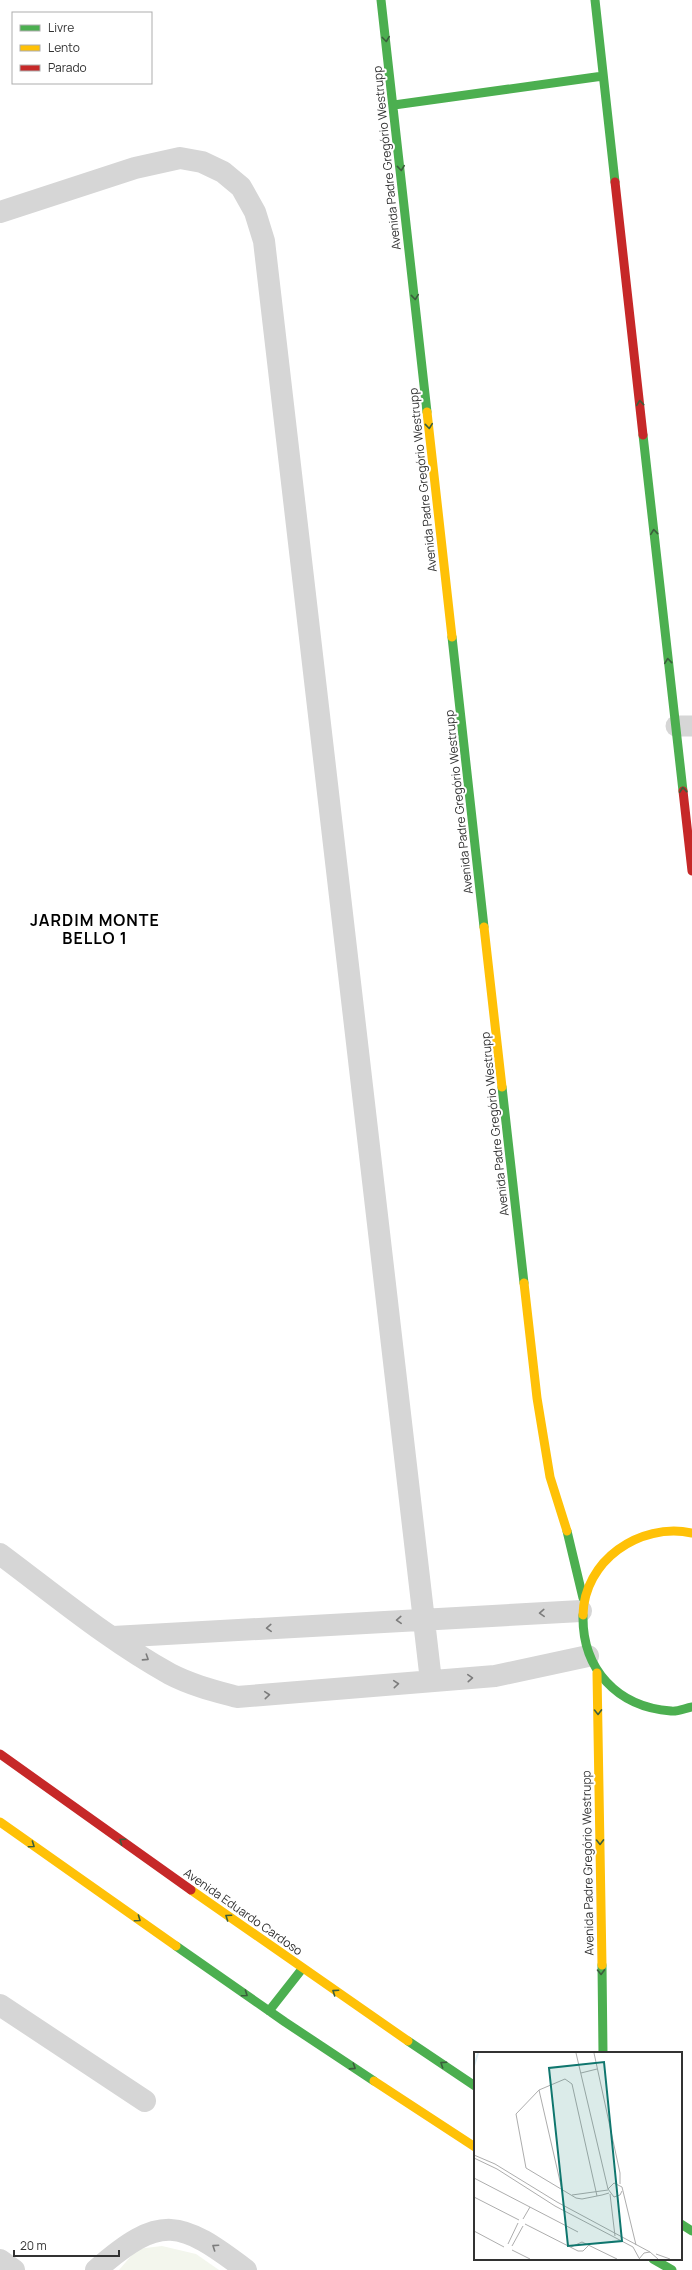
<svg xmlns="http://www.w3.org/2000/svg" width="692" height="2270" font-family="Manrope,sans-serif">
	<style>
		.green { fill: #f3f6ed }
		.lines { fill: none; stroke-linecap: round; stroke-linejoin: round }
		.lane { stroke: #d6d6d6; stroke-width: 21 }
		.street { stroke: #d6d6d6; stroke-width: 22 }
		.fast { stroke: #4caf50; stroke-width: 9 }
		.slow { stroke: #ffc107; stroke-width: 9 }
		.jam { stroke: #c62828; stroke-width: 9 }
		.oneway { stroke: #3b5e3c }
		.oneway2 { stroke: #7c7c7c }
		.labels { text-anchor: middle; stroke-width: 4; stroke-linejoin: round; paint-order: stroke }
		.street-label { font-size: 12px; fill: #323232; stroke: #fff }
		.district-label { font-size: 16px; font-weight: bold; letter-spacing: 1px; fill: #000; stroke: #fff }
		.inset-river { fill: none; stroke: #dbedf4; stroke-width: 2 }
		.inset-road { fill: none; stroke: #adadad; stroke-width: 1 }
		.view { fill: #0f766e; fill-opacity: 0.15; stroke: #0f766e; stroke-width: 2 }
		.inset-edge { fill: none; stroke: #323232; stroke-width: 2 }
	</style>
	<rect width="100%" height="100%" fill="#fff"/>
	<path class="green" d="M162,2246L196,2254L219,2270H119L137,2249Z"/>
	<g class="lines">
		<path class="lane" d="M676,726H692"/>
		<path class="street" d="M0,212L135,168L180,158L202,162L223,172L241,187L255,212L264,241L431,1681
			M0,1554C55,1595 110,1641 170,1674C191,1685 215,1691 237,1697L495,1676L588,1656
			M113,1637L581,1611
			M0,2005L145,2101
			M0,2260L14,2270
			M96,2270C161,2213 180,2220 246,2270"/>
		<path class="fast" d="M381,0L427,412
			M595,0L615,182
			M394,105L603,76
			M643,435L683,791
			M452,637L484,927
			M502,1087L524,1283
			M567,1531L583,1598
			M583,1615C582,1669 617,1707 671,1711C678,1712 685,1708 692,1707
			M176,1946L285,2022L374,2081
			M602,1965L603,2053
			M269,2011L302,1969
			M408,2041L475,2086
			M681,2224L692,2231
			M653,2259L672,2270"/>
		<path class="slow" d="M427,412L452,637
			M484,927L502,1087
			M524,1283L537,1398L550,1477L567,1531
			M583,1615C584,1561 639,1522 692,1533
			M597,1673L602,1965
			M0,1822L176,1946
			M191,1890L408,2041
			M374,2081L475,2147"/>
		<path class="jam" d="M615,182L643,435
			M683,791L692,871
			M0,1754L191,1890"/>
	</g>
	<defs><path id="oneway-chevron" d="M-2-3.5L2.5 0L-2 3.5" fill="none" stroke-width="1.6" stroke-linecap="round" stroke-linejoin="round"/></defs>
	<g class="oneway">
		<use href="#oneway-chevron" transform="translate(386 39) rotate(83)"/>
		<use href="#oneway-chevron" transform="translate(401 168) rotate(84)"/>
		<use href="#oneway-chevron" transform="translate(415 297) rotate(84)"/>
		<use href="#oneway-chevron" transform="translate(640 403) rotate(-96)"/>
		<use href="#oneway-chevron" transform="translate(429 426) rotate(84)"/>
		<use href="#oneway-chevron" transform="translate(654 532) rotate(-96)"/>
		<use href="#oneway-chevron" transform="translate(668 661) rotate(-96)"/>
		<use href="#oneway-chevron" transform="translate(683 790) rotate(-96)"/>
		<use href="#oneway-chevron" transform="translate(598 1712) rotate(89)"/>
		<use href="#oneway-chevron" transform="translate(122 1841) rotate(-145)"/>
		<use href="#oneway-chevron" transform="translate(600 1842) rotate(89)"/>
		<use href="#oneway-chevron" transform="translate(32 1845) rotate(35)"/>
		<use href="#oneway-chevron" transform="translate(228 1917) rotate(-145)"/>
		<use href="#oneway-chevron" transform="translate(138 1919) rotate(35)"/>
		<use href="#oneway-chevron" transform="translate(601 1972) rotate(89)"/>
		<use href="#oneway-chevron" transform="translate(335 1992) rotate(-146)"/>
		<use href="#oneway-chevron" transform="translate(245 1994) rotate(35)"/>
		<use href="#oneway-chevron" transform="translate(443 2064) rotate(-146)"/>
		<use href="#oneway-chevron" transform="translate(353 2067) rotate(33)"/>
	</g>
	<g class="oneway2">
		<use href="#oneway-chevron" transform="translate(542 1613) rotate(177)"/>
		<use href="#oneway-chevron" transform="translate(399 1620) rotate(177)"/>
		<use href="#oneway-chevron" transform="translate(269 1628) rotate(177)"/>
		<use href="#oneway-chevron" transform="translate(146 1658) rotate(33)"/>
		<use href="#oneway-chevron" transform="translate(470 1678) rotate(-4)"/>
		<use href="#oneway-chevron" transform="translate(396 1684) rotate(-5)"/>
		<use href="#oneway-chevron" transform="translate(267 1695) rotate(-5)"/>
		<use href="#oneway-chevron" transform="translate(215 2247) rotate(-146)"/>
	</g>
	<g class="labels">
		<g class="street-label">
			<text transform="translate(387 158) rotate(-96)" y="4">Avenida Padre Gregório Westrupp</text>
			<text transform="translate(423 480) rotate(-96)" y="4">Avenida Padre Gregório Westrupp</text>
			<text transform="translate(459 802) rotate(-96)" y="4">Avenida Padre Gregório Westrupp</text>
			<text transform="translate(495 1124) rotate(-96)" y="4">Avenida Padre Gregório Westrupp</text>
			<text transform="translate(588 1863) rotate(-91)" y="4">Avenida Padre Gregório Westrupp</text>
			<text transform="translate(243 1912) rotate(35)" y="4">Avenida Eduardo Cardoso</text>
		</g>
		<g class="district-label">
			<text x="95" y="926">JARDIM MONTE<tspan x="95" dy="18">BELLO 1</tspan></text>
		</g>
	</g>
	<g transform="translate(474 2052)">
		<rect width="208" height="208" fill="#fff"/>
		<path class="inset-river" d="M0,14L4,1"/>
		<path class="inset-road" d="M102,1L134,137M120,1L146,121V132M107,21L123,17M65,38L88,138M0,103L21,112L83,150L176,200M0,106L23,117L81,154L159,195L165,206M0,126L104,180M148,139L146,143L140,145L134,137L140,131L148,135L162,193M136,142L141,184M98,143L134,138M123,144L98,32L91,27L65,38L42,62L52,116L102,146L108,147L128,143L135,141M0,145L45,168M49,167L56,155M51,172L104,199H109L115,193M0,179L30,195M34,192L44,171M38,194L49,174M97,195L108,190L143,207M38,198L56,207M182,202L196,207M165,207L170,201L176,200L184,207"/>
		<path class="view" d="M130,10L148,189L94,194L75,16Z"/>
		<rect width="208" height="208" class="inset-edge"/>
	</g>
	<rect x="12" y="12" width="140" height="72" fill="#ffffff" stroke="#adadad"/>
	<rect x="20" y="25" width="20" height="6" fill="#4caf50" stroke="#adadad"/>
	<text x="48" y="32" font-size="12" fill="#323232">Livre</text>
	<rect x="20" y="45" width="20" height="6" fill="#ffc107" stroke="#adadad"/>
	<text x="48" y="52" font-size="12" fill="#323232">Lento</text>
	<rect x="20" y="65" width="20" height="6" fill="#c62828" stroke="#adadad"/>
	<text x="48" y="72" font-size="12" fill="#323232">Parado</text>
	<path d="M14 2250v6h105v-6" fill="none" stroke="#323232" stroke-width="2"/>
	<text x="20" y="2250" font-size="12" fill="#323232" stroke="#ffffff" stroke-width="3" paint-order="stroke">20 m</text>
</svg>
